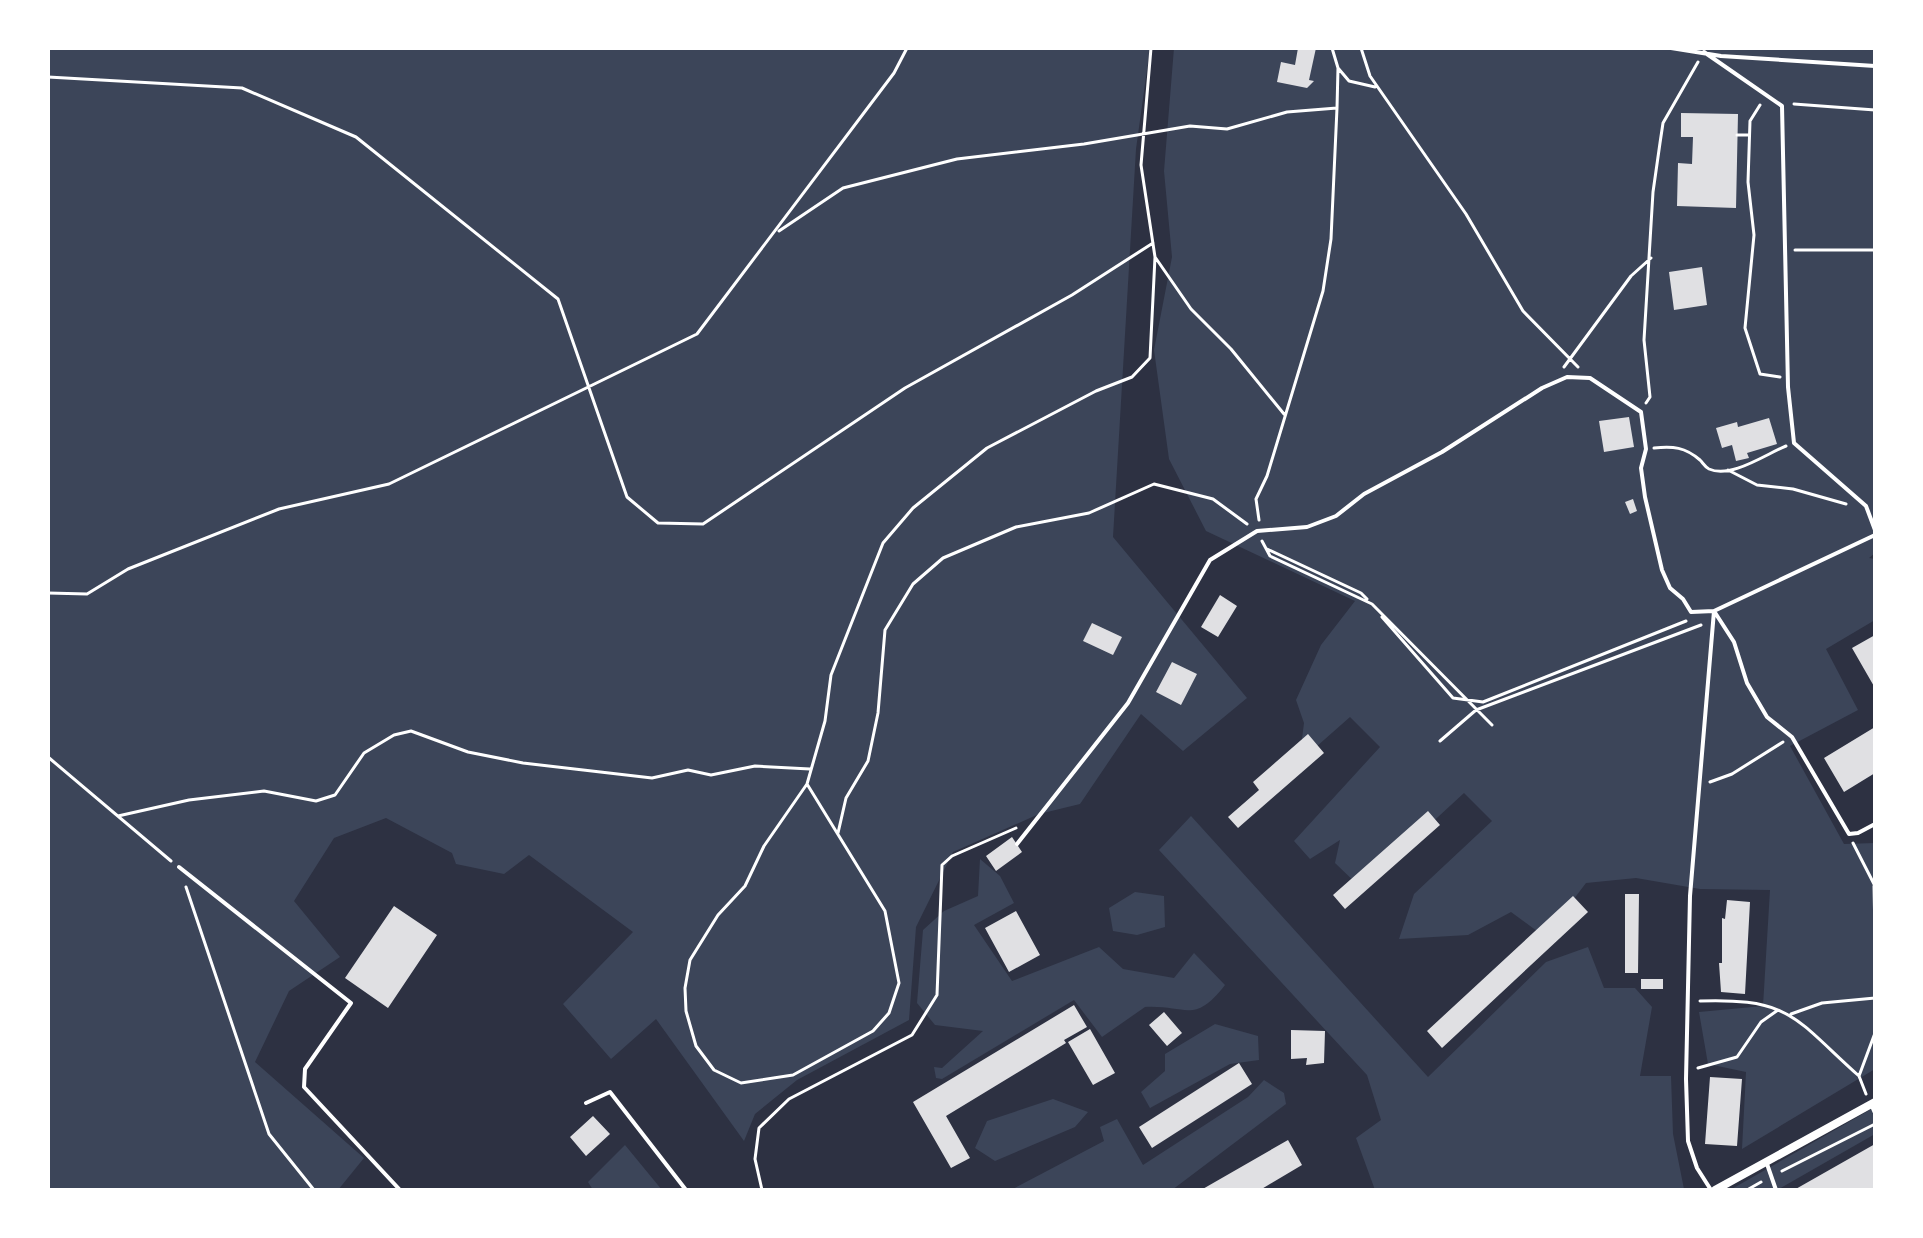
<svg xmlns="http://www.w3.org/2000/svg" width="1923" height="1238" font-family="Manrope,sans-serif">
	<style>
		.green { fill: #3c4559 }
		.building { fill: #e0e0e3 }
		.lines { fill: none; stroke-linecap: round; stroke-linejoin: round }
		.path { stroke: #fff; stroke-width: 3 }
		.service { stroke: #fff; stroke-width: 4 }
		.minor { stroke: #fff; stroke-width: 8 }
	</style>
	<rect width="100%" height="100%" fill="#2d3142"/>
	<path class="green" d="M48,48H1150L1136,149L1113,537L1247,698L1183,751L1141,714L1080,804L1039,814L953,852L916,927L909,1020L797,1080L755,1114L744,1141L656,1019L611,1059L563,1004L633,932L529,855L504,874L456,864L452,853L386,818L334,838L294,901L340,957L289,991L255,1062L364,1158L338,1190H48Z
		M1174,48H1875V553L1869,558L1875,559V620L1826,649L1858,710L1790,746L1844,844L1875,843V1069L1742,1149L1746,1072L1708,1064L1699,1012L1763,1006L1770,890L1700,889L1636,878L1586,883L1545,937L1511,912L1468,935L1399,939L1414,894L1492,821L1464,793L1361,888L1335,863L1340,840L1310,859L1294,841L1380,747L1350,717L1299,762L1304,723L1296,700L1321,645L1355,601L1206,531L1169,459L1154,350L1172,257L1164,171Z
		M1191,816L1428,1077L1546,962L1588,947L1604,988H1635L1652,1007L1640,1076H1671L1673,1134L1684,1189L1375,1190L1356,1138L1381,1120L1367,1075L1159,850Z
		M980,859L1000,876L1014,903L974,925L1012,981L1099,947L1123,969L1174,978L1194,953L1225,985C1194,1025 1187,1005 1145,1007L1102,1037L1074,1000L942,1079L936,1078L934,1067L942,1068L983,1031L935,1025L917,1003L923,930L944,911L978,896Z
		M1135,892L1164,896L1165,927L1137,935L1113,931L1109,908Z
		M1215,1024L1258,1036L1259,1060L1230,1064L1150,1108L1141,1092L1165,1071V1054Z
		M1264,1080L1284,1093L1286,1104L1172,1190H1011L1104,1141L1100,1127L1117,1119L1143,1165L1248,1097Z
		M1053,1099L1088,1112L1075,1127L995,1161L975,1148L987,1121Z
		M1875,1107V1134L1777,1190H1730Z
		M625,1145L662,1190H593L588,1182Z"/>
	<path class="building" d="M1298,48H1316L1309,80L1314,81L1307,88L1277,82L1281,62L1295,65Z
		M1681,113L1738,114L1736,208L1677,206L1678,163L1692,164L1693,137H1681Z
		M1702,267L1707,305L1674,310L1669,272Z
		M1629,417L1634,447L1604,452L1599,421Z
		M1769,418L1777,444L1747,453L1749,458L1736,461L1732,445L1722,448L1716,428L1737,422L1738,427Z
		M1633,499L1637,511L1630,514L1625,502Z
		M1220,595L1237,606L1218,637L1201,627Z
		M1092,623L1122,637L1113,655L1083,641Z
		M1875,635V688L1852,648Z
		M1172,662L1197,674L1181,705L1156,692Z
		M1875,727V773L1844,792L1824,758Z
		M1308,734L1324,753L1238,828L1228,817L1259,790L1253,782Z
		M1428,811L1440,825L1345,909L1333,895Z
		M1012,837L1022,852L996,871L986,856Z
		M1625,894H1639L1638,973H1625Z
		M1573,896L1588,912L1442,1048L1427,1031Z
		M1727,900L1750,902L1745,994L1721,992L1719,963H1722V918L1725,919Z
		M394,906L437,935L388,1008L345,978Z
		M1016,911L1040,955L1009,972L985,928Z
		M1641,979H1663V989H1641Z
		M1074,1005L1087,1027L1064,1040L1066,1043L946,1116L970,1158L951,1168L913,1102Z
		M1164,1012L1182,1033L1167,1046L1149,1025Z
		M1090,1029L1115,1073L1093,1085L1068,1042Z
		M1291,1030L1325,1031L1324,1063L1306,1065L1307,1058L1291,1059Z
		M1239,1063L1252,1084L1152,1148L1139,1127Z
		M1710,1077L1742,1079L1737,1146L1705,1144Z
		M593,1116L610,1134L586,1156L570,1137Z
		M1288,1140L1302,1165L1260,1190H1201Z
		M1875,1144V1190H1794Z"/>
	<g class="lines">
		<path class="path" d="M1361,48L1370,76L1466,214L1523,311L1578,367
			M1338,68L1349,81L1375,87
			M48,77L242,88L356,137L558,299L627,497L658,523L703,524L905,388L1072,295L1153,243
			M1794,104L1875,110
			M1760,105L1750,121L1748,182L1754,235L1745,328L1760,374L1780,377
			M1737,135H1749
			M779,231L843,188L957,159L1084,144L1190,126L1227,129L1287,112L1337,108
			M1795,250H1875
			M1155,257L1191,309L1231,349L1284,414
			M1564,367L1631,276L1651,258
			M1646,403L1650,397L1644,340L1653,192L1660,143L1663,123L1698,62
			M1654,448C1673,446 1685,447 1700,460C1703,463 1705,467 1709,469C1731,479 1766,454 1786,446
			M1728,470L1757,485L1793,489L1846,504
			M1256,499L1259,520
			M1256,499L1267,476L1323,291L1331,239L1337,108L1338,68L1332,48
			M1262,541L1270,556L1372,604L1492,725
			M1267,549L1361,593L1367,599
			M48,593L87,594L128,569L279,509L389,484L697,334L894,73L907,48
			M1382,617L1453,698L1483,702L1686,621
			M1440,741L1476,710L1701,625
			M48,757L171,861
			M1710,782L1732,774L1783,742
			M807,784L885,911L899,983L889,1013L873,1031L793,1075L741,1083L714,1070L696,1046L686,1011L685,988L690,960L718,915L745,886L764,846L807,784L825,721L831,675L883,543L913,508L987,448L1096,391L1132,377L1150,358L1155,257L1141,165L1151,48
			M118,816L189,800L264,791L316,801L335,795L364,753L394,735L411,731L468,752L523,763L652,778L688,770L711,775L755,766L810,769
			M838,833L846,798L868,761L878,713L885,630L913,584L943,558L1016,527L1089,513L1154,484L1213,499L1247,524
			M1853,843L1875,886
			M1874,886L1875,934
			M186,887L269,1134L314,1190
			M1700,1001C1792,998 1795,1019 1859,1076
			M1791,1014L1822,1003L1875,998
			M1698,1068L1737,1057L1761,1022L1778,1010
			M1866,1094L1859,1076L1875,1033
			M1782,1171L1875,1124
			M762,1190L755,1159L759,1128L789,1099L912,1035L937,995L942,865L952,856L1016,828
			M1747,1190L1761,1182"/>
		<path class="service" d="M1671,48L1721,56L1875,66
			M1704,52L1782,106L1788,387L1794,443L1866,506L1875,530
			M1017,844L1128,703L1210,560L1257,531L1307,527L1336,516L1364,494L1442,452L1542,388L1567,377L1590,378L1641,412L1646,449L1641,468L1645,497L1662,570L1670,588L1683,599L1691,612L1714,611L1734,642L1747,683L1767,717L1792,737L1849,834L1858,833L1875,824
			M179,867L351,1003L305,1069L304,1087L400,1190
			M586,1103L610,1092L686,1190
			M1871,1104L1875,1113
			M1767,1164L1776,1190
			M1711,1190L1697,1168L1688,1141L1686,1079L1690,896L1714,611L1875,535"/>
		<path class="minor" d="M1715,1190L1875,1102"/>
	</g>
	<rect width="1923" height="1238" fill="none" stroke="#ffffff" stroke-width="100"/>
</svg>
